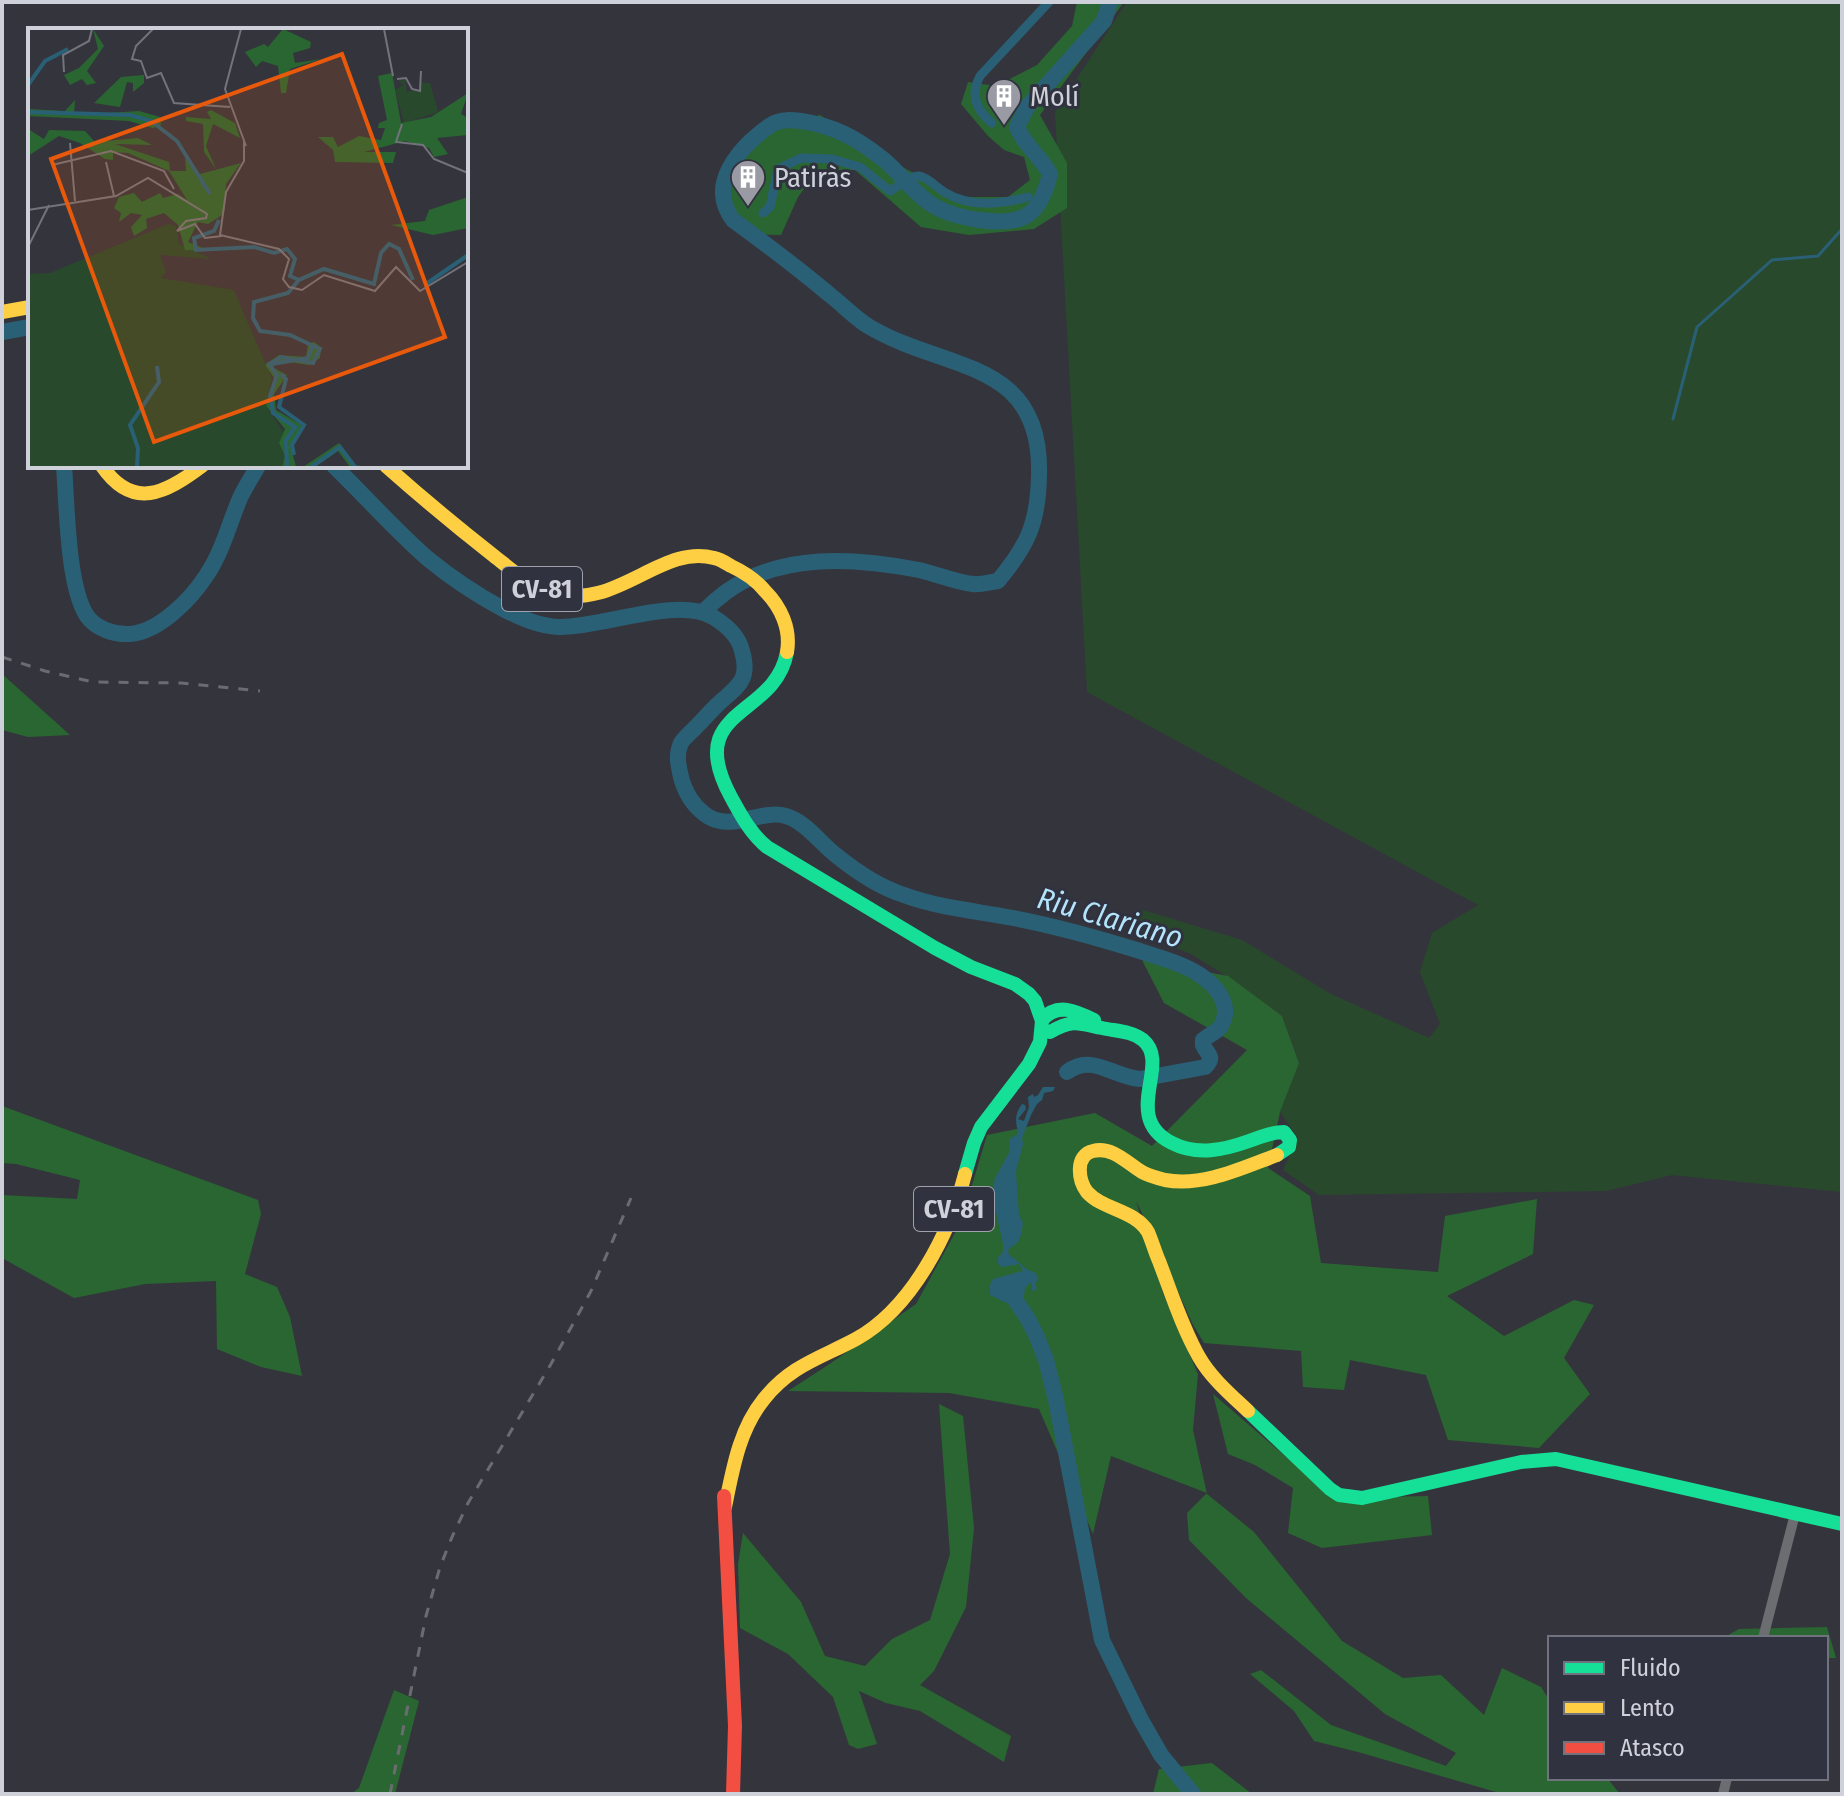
<svg xmlns="http://www.w3.org/2000/svg" width="1844" height="1796" font-family="'Fira Sans Condensed',sans-serif">
	<style>
		.green { fill: #29492c }
		.forest { fill: #2a6631 }
		.water { fill: #2a6076 }
		.lines { fill: none; stroke-linecap: round; stroke-linejoin: round }
		.stream { stroke: #2a6076; stroke-width: 3 }
		.canal { stroke: #2a6076; stroke-width: 9 }
		.river { stroke: #2a6076; stroke-width: 16 }
		.street { stroke: #6c6d71; stroke-width: 10 }
		.fast { stroke: #16e098; stroke-width: 14 }
		.slow { stroke: #ffcf43; stroke-width: 14 }
		.jam { stroke: #f24e42; stroke-width: 14 }
		.rail { stroke: #6b6c72; stroke-width: 3; stroke-dasharray: 10 10; stroke-linecap: butt }
		.labels { text-anchor: middle; stroke-width: 6; stroke-linejoin: round; paint-order: stroke }
		.shield { fill: #30323f; stroke: #9fa1ac; stroke-width: 2 }
		.shield-label { font-size: 26px; font-weight: bold; fill: #cfd1da }
		.poi-label { font-size: 28px; fill: #cfd1da; stroke: #30323f; text-anchor: start }
		.water-label { font-size: 30px; font-style: italic; fill: #b3e4fb; stroke: #30323f }
		.inset-river { fill: none; stroke: #2a6076; stroke-width: 4 }
		.inset-road { fill: none; stroke: #72737b; stroke-width: 2 }
		.view { fill: #e8590c; fill-opacity: 0.15; stroke: #e8590c; stroke-width: 4 }
		.inset-edge { fill: none; stroke: #cfd1da; stroke-width: 4 }
	</style>
	<rect width="100%" height="100%" fill="#34353c"/>
	<path class="green" d="M1127,2H1842V1192L1672,1175L1606,1191L1319,1195L1283,1170L1298,1138L1280,1112L1299,1062L1282,1016L1228,977L1191,954L1134,930L1143,910L1242,940L1331,994L1429,1038L1440,1024L1420,972L1432,933L1478,905L1087,692L1055,112Z"/>
	<path class="forest" d="M1077,2H1124L1040,115L1067,163V208L1034,229L969,235L921,227L855,170H818L798,197L781,235L742,234L717,191L745,135L820,115L900,166L962,197H1008L1030,180L1024,157L1004,150L988,136L961,104L968,82L996,86L1037,65L1072,26Z
		M2,674L70,735L28,737L2,730Z
		M1142,960L1228,976L1282,1016L1299,1063L1280,1112L1268,1168L1310,1196L1321,1263L1438,1272L1445,1216L1537,1199L1533,1254L1447,1296L1504,1336L1574,1300L1594,1305L1564,1358L1590,1394L1539,1448L1448,1440L1426,1375L1350,1360L1344,1390L1303,1387L1301,1351L1204,1343L1192,1323L1157,1244L1136,1201L1163,1293L1198,1374L1193,1430L1207,1494L1254,1532L1342,1641L1403,1678L1441,1675L1484,1715L1502,1668L1541,1687L1550,1701V1778H1607L1620,1794H1503L1358,1752L1314,1741L1294,1711L1250,1674L1261,1670L1331,1725L1446,1766L1456,1753L1385,1714L1246,1598L1189,1540L1187,1513L1207,1493L1111,1456L1093,1534L1039,1409L949,1393L788,1391L828,1365L916,1304L961,1222L987,1135L1095,1113L1152,1146L1247,1050L1164,1003Z
		M2,1106L258,1200L261,1214L245,1274L277,1287L290,1317L302,1376L261,1367L217,1349L216,1281L145,1284L74,1298L2,1258V1195L77,1199L80,1180L16,1164L2,1163Z
		M1213,1394L1334,1498L1428,1496L1432,1535L1322,1548L1288,1533L1293,1488L1255,1465L1228,1454Z
		M939,1404L963,1416L974,1528L966,1607L934,1671L920,1685L1011,1736L1004,1762L920,1711L886,1703L859,1691L877,1744L858,1749L849,1745L833,1697L788,1654L740,1628L738,1564L743,1533L801,1602L825,1656L865,1666L892,1639L930,1620L950,1554Z
		M1827,1627L1836,1658H1826V1638H1723L1739,1629Z
		M394,1690L419,1701L395,1794H351L359,1788Z
		M1212,1763L1252,1794H1153L1159,1769Z"/>
	<path class="water" d="M1043,1087H1055L1053,1091L1044,1093L1042,1100L1037,1104L1031,1115L1022,1138L1023,1144L1016,1172L1019,1215L1023,1223L1021,1235L1018,1242L1008,1250L1009,1255C1021,1262 1022,1269 1036,1273L1038,1279L1035,1285L1037,1288L1034,1291H1032V1284L1030,1283L1025,1288L1024,1296L1019,1305L1004,1302L990,1295V1285L993,1279L1023,1271L1019,1264L1002,1267L998,1264V1258L1003,1252V1244L992,1194L995,1178L1010,1151L1009,1140L1012,1137L1016,1136L1018,1132C1015,1121 1015,1113 1022,1104L1025,1105L1026,1109L1018,1119L1024,1121L1029,1107L1028,1097L1033,1094L1034,1097L1038,1095Z"/>
	<g class="lines">
		<path class="stream" d="M1673,419L1697,327L1772,260L1818,256L1842,229"/>
		<path class="canal" d="M992,123C976,110 970,95 980,76L1049,2
			M763,213L770,207L778,169L801,158L832,159L860,167L890,191C898,186 910,176 919,176C928,177 938,189 946,193C971,208 1001,204 1028,197"/>
		<path class="river" d="M2,332L30,327
			M64,466C67,503 67,586 87,616C96,629 115,635 130,634C159,632 191,599 206,576C222,553 229,524 240,498C245,487 252,477 258,466
			M334,466C365,496 395,530 427,558C450,577 477,595 503,609C521,618 538,626 559,627C602,628 676,596 713,617C726,625 739,637 742,651C751,682 736,687 717,705C709,713 702,721 694,729C690,733 684,738 681,743C675,756 679,768 682,781C687,796 696,809 709,817C734,831 761,809 786,816C806,822 821,844 837,856C858,873 879,887 904,895C939,908 977,911 1013,918C1056,926 1098,938 1140,951C1160,958 1182,963 1200,975C1216,986 1232,1004 1222,1024C1219,1032 1209,1034 1203,1040V1045C1207,1055 1216,1056 1205,1067L1140,1079C1113,1077 1092,1053 1067,1072
			M703,612C710,605 718,598 726,592C781,552 856,558 919,570C937,574 955,582 973,584C981,585 990,582 998,581C1028,545 1038,523 1039,476C1043,357 944,372 868,326C854,317 843,305 830,295C799,269 766,244 733,220C721,204 720,187 729,169C735,158 743,148 752,140C759,134 768,125 777,122C785,119 793,120 801,121C835,126 856,138 883,159C899,172 911,190 928,202C943,213 961,217 979,220C1022,226 1040,217 1050,174C1041,157 1024,145 1017,127L1027,107L1104,21L1110,2
			M1008,1289L1028,1319L1037,1337L1046,1360L1056,1400L1102,1640L1141,1720L1161,1755L1193,1794"/>
		<path class="street" d="M1763,1638L1795,1514
			M1723,1794L1727,1778"/>
		<path class="fast" d="M787,652C775,719 682,707 731,797C741,815 750,833 767,847L935,948L971,967L1015,984L1029,994L1035,1001L1042,1021L1040,1042L1029,1064L981,1127L974,1143L965,1174
			M1042,1020C1057,1002 1076,1011 1094,1020
			M1050,1032C1073,1019 1078,1023 1102,1028C1115,1031 1132,1031 1143,1040C1172,1064 1120,1117 1172,1143C1197,1156 1224,1150 1249,1141C1260,1137 1271,1132 1284,1132L1290,1140L1289,1147L1277,1155
			M1248,1411L1330,1489L1339,1495L1362,1498L1521,1462L1556,1459L1842,1524"/>
		<path class="slow" d="M2,312L30,307
			M102,466C133,511 166,493 202,466
			M386,466C421,497 457,527 494,556C512,570 529,586 551,593C616,612 661,543 714,558C720,559 726,563 731,566C744,572 756,580 765,591C781,607 791,629 787,652
			M1248,1411C1231,1395 1211,1378 1199,1357C1182,1327 1171,1292 1159,1261C1155,1252 1152,1241 1148,1232C1135,1210 1103,1210 1087,1192C1078,1180 1075,1155 1093,1151C1112,1146 1127,1163 1142,1172C1149,1176 1157,1178 1165,1180C1203,1187 1242,1168 1277,1155
			M725,1507C733,1468 739,1430 764,1399C791,1365 821,1358 856,1339C912,1308 950,1233 965,1174"/>
		<path class="jam" d="M724,1496L735,1726L733,1794"/>
		<path class="rail" d="M2,657L45,671L93,682L181,683L260,691
			M390,1794L426,1616L440,1567L452,1537L468,1503L551,1364L591,1291L631,1198"/>
	</g>
	<defs>
		<g id="building-pin" transform="scale(1.8)"><path d="M0 17L-7.5 6A9.5 9.5 0 1 1 7.5 6Z" fill="#999aa3" stroke="#30323f"/><path d="M-4-6H4V6H1V3H-1V6H-4ZM-2.5-4.3h1.7v1.8h-1.7ZM.8-4.3h1.7v1.8H.8ZM-2.5-1h1.7V.8h-1.7ZM.8-1h1.7V.8H.8Z" fill="#fff"/></g>
	</defs>
	<g fill-rule="evenodd">
		<use href="#building-pin" x="1004" y="96"/>
		<use href="#building-pin" x="748" y="177"/>
	</g>
	<g class="labels">
		<g class="shield">
			<rect x="502" y="567" width="80" height="44" rx="6"/>
			<rect x="914" y="1187" width="80" height="44" rx="6"/>
		</g>
		<g class="shield-label">
			<text x="542" y="598">CV-81</text>
			<text x="954" y="1218">CV-81</text>
		</g>
		<g class="poi-label">
			<text x="1030" y="106">Molí</text>
			<text x="774" y="187">Patiràs</text>
		</g>
		<g class="water-label">
			<text transform="translate(1110 918) rotate(16)" y="10">Riu Clariano</text>
		</g>
	</g>
	<g transform="translate(28 28)">
		<rect width="440" height="440" fill="#34353c"/>
		<path d="M377,52L379,64L392,61L391,55H402L410,84L376,95L367,62L376,57L370,53ZM140,196L148,198L151,216L184,231L132,227L138,244L133,250L206,262L244,351L238,378L256,405L251,415L257,428L254,439H0V246L22,245Z" fill="#29492c"/>
		<path d="M65,1L76,18L59,43L68,55L59,57L54,51L42,57L36,47L51,40L70,21ZM255,1L283,14L282,20L265,25L267,35L293,31L262,41L258,65H253L250,38L234,33L228,39L217,24L236,16L240,19ZM364,45L373,95L403,89L440,65L433,86L440,90V107L409,110L420,126L406,129L401,120L377,113L336,124H368L365,135L307,134L305,122L290,109H305L310,119L331,108L353,112L357,100H350L351,95L359,92L350,48ZM116,47V55L105,64V55L99,54L92,79L66,75L93,49ZM47,72L46,87L111,83L132,89L133,97L125,100L101,93L0,88V81L37,83ZM183,82L207,95L212,110L185,96L178,118L188,141L176,124L175,96L158,93V89L183,91L179,84ZM0,101L16,111L21,102L57,103L67,114L110,110L124,117L87,116L141,134L142,143H158L157,130L172,146L213,135L198,156L196,186L180,196L170,194L160,214L182,223L157,222L150,197L136,185L118,191L119,200L106,208L103,199L114,187L103,185L91,194L93,185L86,180L91,169L106,165L114,174L132,165L135,170L150,166L159,172L141,143L100,125L85,124V132L77,131L52,115L31,108L0,128ZM440,169V200L405,207L363,197L397,193L401,182ZM286,314L293,319L292,330L281,337L254,333L244,339L259,347L246,366L248,382L275,398L263,420L268,439H254L257,428L251,415L257,401L238,378L246,350L237,337L251,327L278,329L280,316ZM311,415L328,437L339,439H322L310,423L287,439H275Z" fill="#2a6631"/>
		<path class="inset-river" d="M0,57L17,33L40,21M0,84L102,87L123,93L149,113L182,166M191,192L186,203L166,210L168,222L226,219L246,225L259,221L267,231L262,248L271,252M398,256L440,227M244,336L280,330L284,319M253,346L258,351L251,379L276,397L264,417L266,427M109,439L110,420L102,397L131,354L129,338M259,439L258,412L267,399L245,385L242,368L249,347L241,336L253,329L285,335L292,321L262,307L232,303L225,290L226,274L260,265L271,252L296,241L346,256L353,225L361,216L371,221L385,252M283,439L312,419L327,439"/>
		<path class="inset-road" d="M125,1L108,18L104,31L113,33L119,50L133,45L146,75L202,79M213,1L197,61L218,118M356,1L365,48M36,44L35,27L61,13L64,1M369,51L378,50L384,61L392,63L393,43M374,96L368,114L395,117L406,131L440,145M216,113V133L198,164L192,207L251,221L261,231L255,251L261,259L274,262L296,247L347,263L368,239L392,263L440,234M42,115L47,173M78,134L86,168M24,137L83,123L136,143L146,161M0,182L88,168L120,150L179,186L178,190L158,193L149,203L167,196L177,210L194,208M0,219L21,177"/>
		<path class="view" d="M314,26L417,309L126,414L23,131Z"/>
		<rect width="440" height="440" class="inset-edge"/>
	</g>
	<rect width="1844" height="1796" fill="none" stroke="#cfd1da" stroke-width="8"/>
	<rect x="1548" y="1636" width="280" height="144" fill="#30323f" stroke="#70727d" stroke-width="2"/>
	<rect x="1564" y="1662" width="40" height="12" fill="#16e098" stroke="#70727d" stroke-width="2"/>
	<text x="1620" y="1676" font-size="24" fill="#cfd1da">Fluido</text>
	<rect x="1564" y="1702" width="40" height="12" fill="#ffcf43" stroke="#70727d" stroke-width="2"/>
	<text x="1620" y="1716" font-size="24" fill="#cfd1da">Lento</text>
	<rect x="1564" y="1742" width="40" height="12" fill="#f24e42" stroke="#70727d" stroke-width="2"/>
	<text x="1620" y="1756" font-size="24" fill="#cfd1da">Atasco</text>
</svg>
